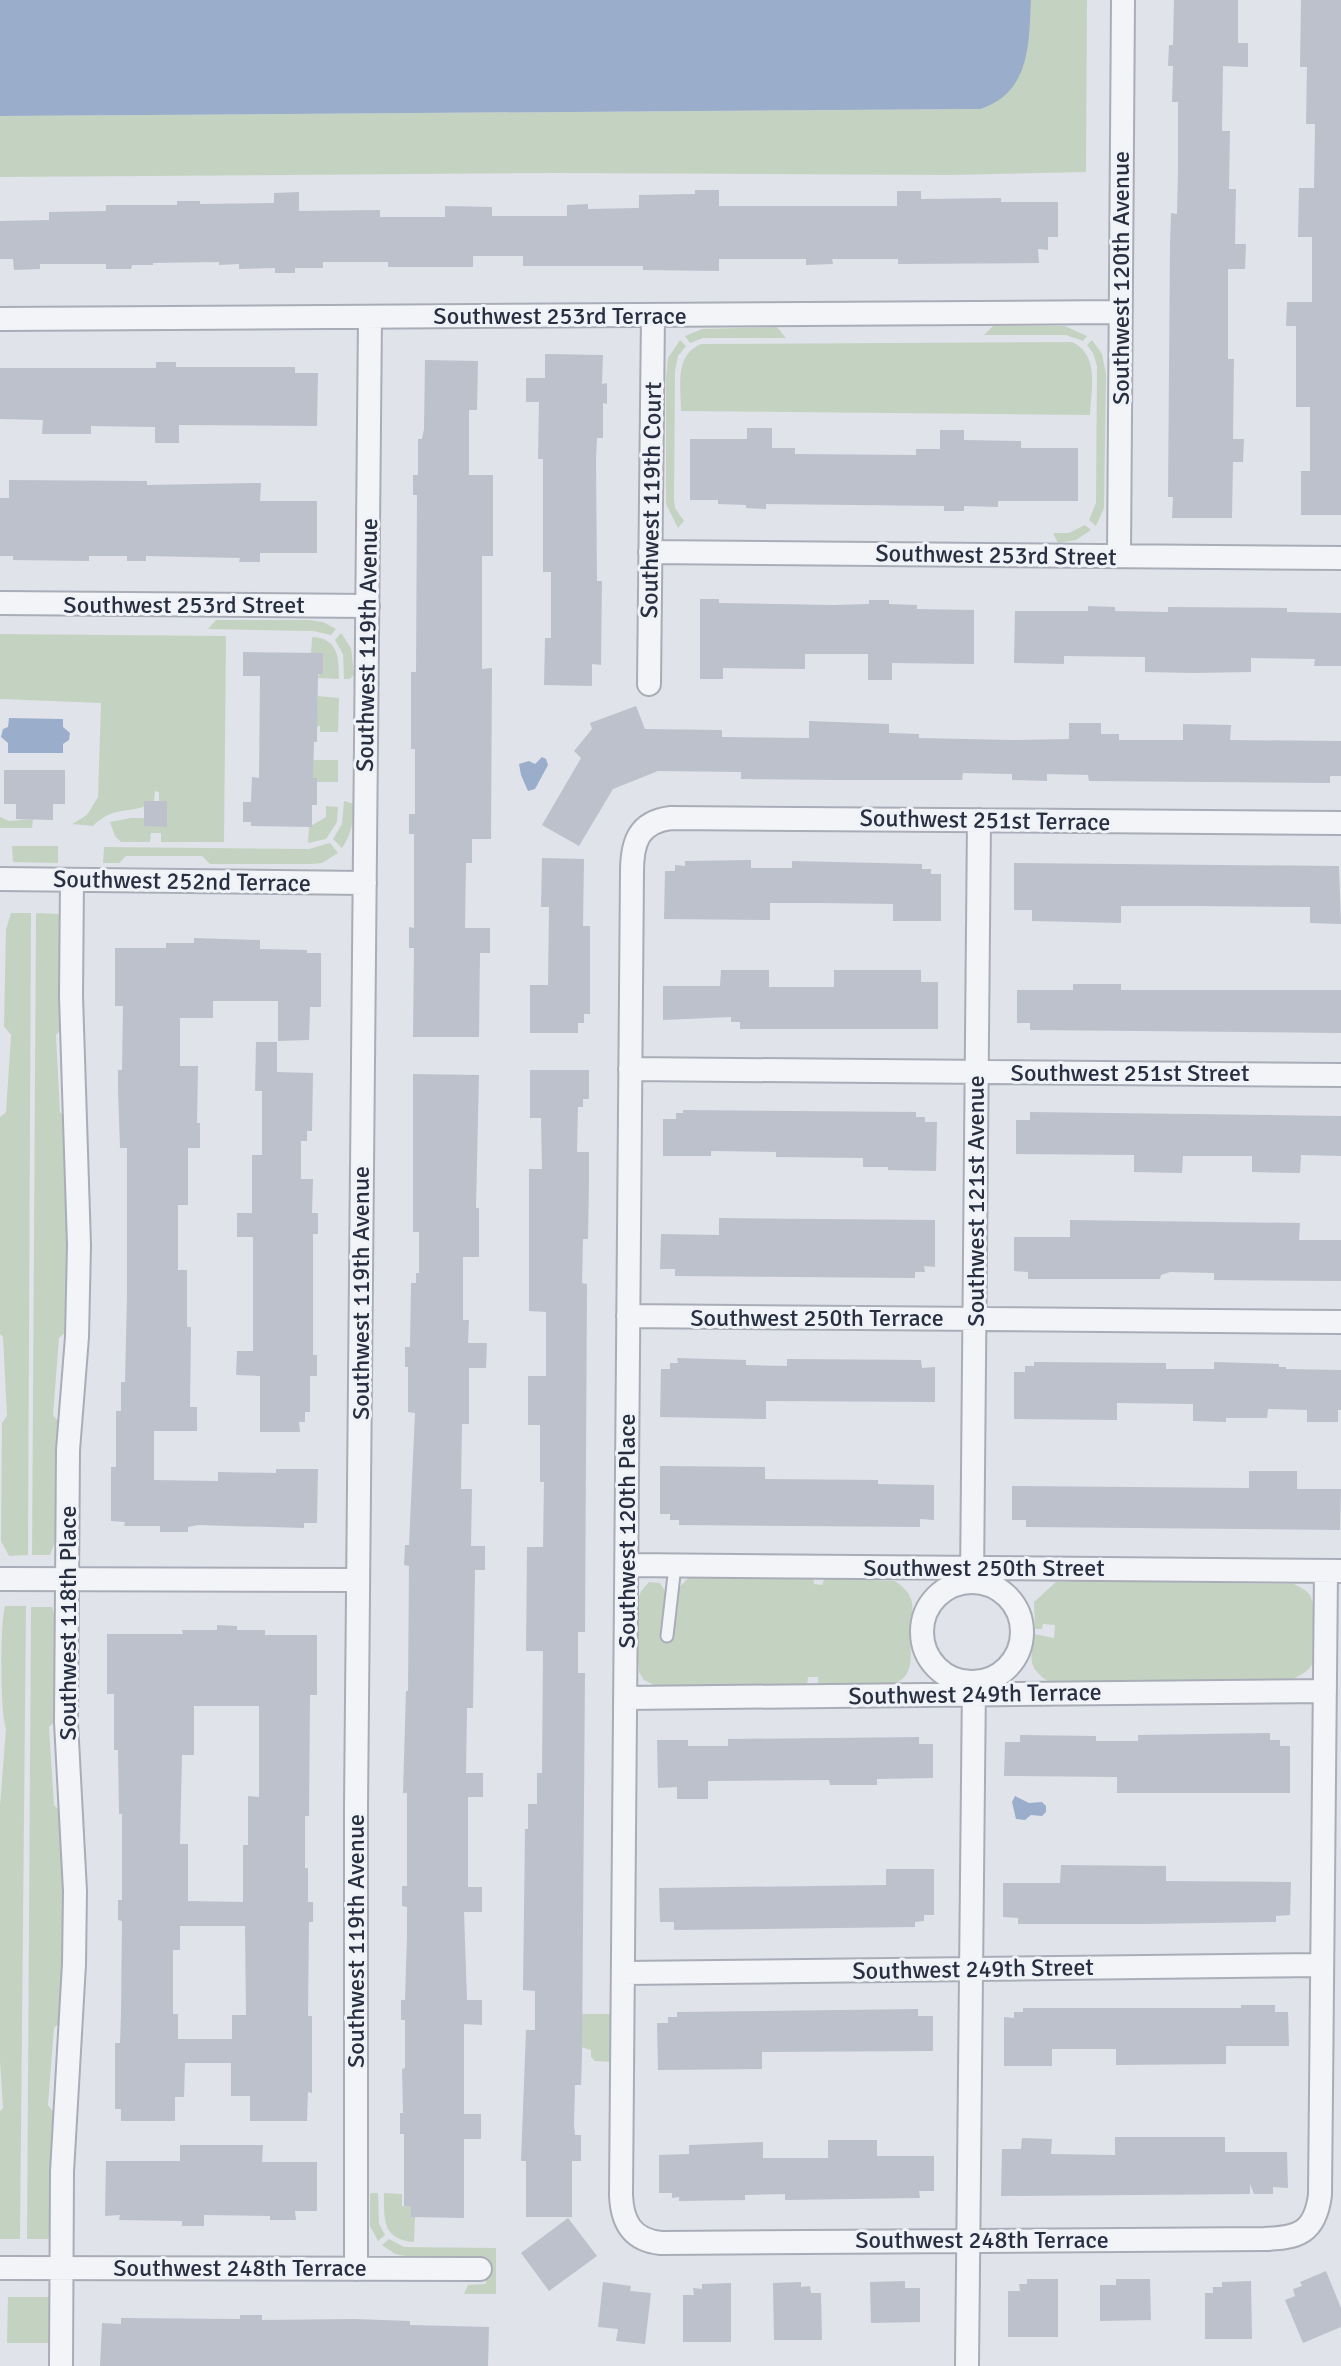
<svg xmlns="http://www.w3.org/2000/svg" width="1341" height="2366" font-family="Signika,sans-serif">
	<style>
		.green { fill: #c4d3c1 }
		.water { fill: #9aadcb }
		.building { fill: #bdc1cc; fill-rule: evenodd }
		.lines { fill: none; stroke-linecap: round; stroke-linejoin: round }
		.lane-casing { stroke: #a9adb7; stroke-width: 15 }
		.street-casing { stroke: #a9adb7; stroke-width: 26 }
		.lane { stroke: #f3f4f7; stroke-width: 11 }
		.street { stroke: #f3f4f7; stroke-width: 22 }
		.labels { text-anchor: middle; stroke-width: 6; stroke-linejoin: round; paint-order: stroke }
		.street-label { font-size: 24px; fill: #282f41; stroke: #eff2f7 }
	</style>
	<rect width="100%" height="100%" fill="#e0e3e9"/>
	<path class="green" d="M1031,0H1087L1086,172L949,175L554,173L0,177V116L981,109C1026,93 1029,42 1031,0Z
		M993,326H1065L1087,336L1083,341L1066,335H984Z
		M777,327L786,338H703L690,343L685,336L702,329Z
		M680,340L686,346L678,356L675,371L674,499L675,508L684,521L678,528L666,504V377L668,358Z
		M1092,340L1102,354L1106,374L1104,508L1096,526L1089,520L1096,503L1097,366L1093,353L1087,345Z
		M1072,342C1100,355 1091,389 1090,415L681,411C681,387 674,355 701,344Z
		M1085,525L1091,530L1076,540L1058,543L1053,533H1069Z
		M216,620H309L323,622L336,629L331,635L313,631L208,629Z
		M341,633L351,648L354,675L350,679H344L343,654L335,640Z
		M0,634L226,636L224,842H161V833H151L150,842H121L115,836L110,822L131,818H144L145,826H167L159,801V792L155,791L154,801C135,816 115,803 93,826L72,824L87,815L98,797L101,703L0,699Z
		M312,637C338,638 339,657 339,679L318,678L323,653H311Z
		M318,696L339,698L338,732H320V726H313Z
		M313,760H338V782H317V778H308Z
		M344,801L354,804C353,821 352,834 342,848L333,839L342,824Z
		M326,806L338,807L337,822L326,839L308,843L309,827L326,817Z
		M0,817L9,821L33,819L32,828H0Z
		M330,843L338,853L322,863L312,864H210L202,856H126L119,863H103L104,847L309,849Z
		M58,846V863L13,862L12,846Z
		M11,913H31L28,1555L9,1556L1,1541L2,1423L7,1416L3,1337L0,1334V1117L6,1112L11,1035L4,1026L6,929Z
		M36,913L58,914L61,921L62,1028L56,1035L60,1112L67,1118L69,1204L66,1332L59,1338L53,1415L59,1422L56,1539L50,1555H32Z
		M688,1578H813L814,1584L822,1585L825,1578L895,1581C902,1586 908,1591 911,1599C915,1610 910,1619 910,1630C909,1649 918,1676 893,1684C880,1688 834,1685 818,1686V1677H808L807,1686L725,1688L654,1685L644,1680L639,1672L637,1648V1603L641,1591L649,1582L660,1583L665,1591L660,1638H672L678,1589Z
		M1089,1581L1294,1584C1300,1587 1306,1590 1310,1595C1316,1605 1318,1656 1311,1666C1306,1673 1298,1677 1290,1680L1049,1682C1025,1666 1032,1658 1034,1634L1054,1638L1055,1625L1043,1624L1042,1629H1035L1034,1602L1056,1582Z
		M5,1606H26L20,2239H0V2111L3,2108L0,2061V1806L6,1728C0,1715 0,1623 5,1606Z
		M31,1607H52L56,1620L57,1720L49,1727L54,1805L61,1812L64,1884L60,2022L54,2028L48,2105L54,2113L51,2229L48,2239H27Z
		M582,2014H612V2062L595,2061L591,2057V2050L581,2047Z
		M372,2193H378L379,2224L385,2235L378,2241L370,2226V2194Z
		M384,2193L402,2194V2206L411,2207L410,2217H415L414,2242C382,2239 384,2220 384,2193Z
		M389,2239L404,2247L496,2248V2294H464L468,2285L486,2284L485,2257H410L395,2254L382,2245Z
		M8,2297H51V2343H7Z"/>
	<path class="water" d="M0,0H1031C1029,45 1030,92 981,109L0,116Z
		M9,718L63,719V727L70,733L69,740L63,744V753H8V743L1,737L3,729L8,727Z
		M542,757L546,759L548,765L535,789L528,791L521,775L519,764L529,761L535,764Z
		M1015,1796L1029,1803L1042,1802L1046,1806V1812L1042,1816L1031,1815L1025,1820L1016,1819L1012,1802Z"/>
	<path class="building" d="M1174,0H1238V43H1248V67L1223,66L1222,131H1230L1229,189H1236L1235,244H1246L1245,269H1228V359H1234L1233,439H1244L1243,462H1233L1232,518H1172L1173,497H1168L1170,243L1171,213L1177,214L1178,169V102H1172L1173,66H1168L1169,45H1173Z
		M1301,0H1341V515H1301V471H1310V407H1296V326H1286L1287,302H1312V237H1298L1299,188H1314L1315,124H1306L1307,67H1300Z
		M695,190H719V206H897V191H921V199L1001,198V202H1058V237H1048V250L1038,249L1039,263L898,264V259H832L833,264L806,265V259H719V271L643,270V266H523V256H473V267H388V262H323V268H295V273H275V268L239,269V264L219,265V262L153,263V265H132L131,269H106V264H40V269L14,270L13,259H0V221L49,220V212L106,211V205H177V201H200V204L274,203V193L299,192V211L380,210V217H445V206L492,207V216H567V205L588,204V209L639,208V195L695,194Z
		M545,354L603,355L602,384L607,383V404L603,403V438H597L596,459L597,581H602L601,665L592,664V686L544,685L545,638H551V572H543V459H538L539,402H526V378H545Z
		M425,360L478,361L477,410H469V475H493V556H482V669L492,668L491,839H472V863H466L465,928H490V953H480L479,1037H413L414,948H409V927L414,928V834H409V814H415V749H411V672H416L417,495H413V475H418V439H422L424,429Z
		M156,362H176V367H295V373H318L317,426L179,425V443H155V427L91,426V434H42L43,420L0,419V368H156Z
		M747,428H772V448H795V454L916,455V449H940V430H964V440L1021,441V448H1078V501H998V507L964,506V511H944V506L766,504V509L746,508V505L718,504V500H690V439H747Z
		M9,480L147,481V485L261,483L260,501H317V553H260V562H239L240,558L146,556V561H127V556H89V561L13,560V556H0V498H9Z
		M700,599H719V603L834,605L869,604V600H889V604L917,605V609L974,610V664L892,663V680H868V654H805V669L723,668V679H700Z
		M1088,606L1115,607V611L1168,612V607L1287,608V612L1341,613V666H1314L1315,659L1251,658V672L1194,673L1145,672V657L1064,656V664L1014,663L1015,611H1088Z
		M243,652L323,653V674H318L317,742H314L313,778H317V805H312V827L251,826V822H243V802H251L252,777L259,778L260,676H243Z
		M636,706L645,729L722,730V737L809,738V721L889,724V733L919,734V738L1012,740L1069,739V723H1101V734H1119V740H1183V724L1231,725L1230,740L1341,741V776H1330V783L1089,781L1088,775L1047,774V781L1012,780V774L963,773L962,780H838L741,779V772L658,771L613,789L579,846L542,825L581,758L574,751L592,729L590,723Z
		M4,770H65V804H53V820L16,819V804H4Z
		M144,801H167V827L144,826Z
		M542,858L584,859L583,926H590V1014H584V1023H578V1033H530V985H548L549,907H541Z
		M751,860V868H792V861L922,864V869H931V874H941V921H893V904L820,903H770V920L664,919L665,871H675V865L685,866V861Z
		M1014,863L1339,866L1341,924L1310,923V907L1198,906H1121V923L1032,921V910H1014Z
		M194,938L260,940V949L307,950V953H321V1007H310L309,1040L278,1041V1001H213V1018H180V1066H198L197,1123H200V1148H188V1205H178V1270H187V1327H191L190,1407H197V1431H154V1480L218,1481V1472L276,1473V1469H318L317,1523H304V1528L198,1525L188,1527V1532H160V1526H124L125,1522L111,1521V1467H116V1411H121V1382H125L127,1294V1148H120L118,1091V1070H122L123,1006H115V948H166V943H194Z
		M721,970H769V987H834V970H921V982H938V1029H740V1022H731V1017L663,1020V986H720Z
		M1073,984H1121V990H1341V1033L1030,1030V1023H1017V990H1073Z
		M256,1042H277V1072L313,1073L312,1131H307V1141H301V1179H313L312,1213H318V1234H313V1355H317V1376H310V1412H305V1422H299L300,1432H260V1376L236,1375L237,1351H253V1237H237V1213H252V1155H262V1091H255Z
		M530,1070H589V1099H583V1107H578L577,1152H589V1182L588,1239H583L582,1283L587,1284L585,1632H578V1673H585L582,2055L581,2085H575L574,2125L575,2135H581V2161H572V2217H526V2161H521L526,2030H535V1991L523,1990L525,1829H528V1804H537V1773H542L543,1651H526L527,1547H543L544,1482H540V1425H528V1376H546V1312L529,1311V1169H542L541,1118H530Z
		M413,1074L479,1075L476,1208H479V1257H463V1320H469L468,1343H487L486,1368H469V1424H462L461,1489H472L471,1546H485V1570H475L473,1708H467L466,1773H483V1797H468V1887H482V1912H464L467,2000H482V2025L464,2024V2114H481V2139H464V2218L410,2217L411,2207L404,2206V2134H400V2113H403L402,2069L405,2068V2020H401V2000H405L407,1935V1907L402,1906V1886H407V1793H403L406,1691H408L409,1566L404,1565L405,1545H409L415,1413L408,1412V1367H405V1347H410L411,1283H416V1273H419V1232H413Z
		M683,1110L916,1112V1117H925V1122H937L936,1171L888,1170V1167H863V1158L776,1157V1152L711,1151V1156H663V1119H676V1113H683Z
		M1030,1112L1341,1116V1156L1301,1155L1300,1173L1252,1172V1156H1183L1182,1173L1134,1172V1155L1016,1154V1120H1030Z
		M719,1218L935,1220V1267L924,1266L925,1272H915V1278L675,1276V1269H660L661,1234L719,1235Z
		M1070,1220L1300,1223L1299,1240H1341V1281L1214,1280V1273L1170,1272L1161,1275L1160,1279H1028V1272L1014,1271V1237H1070Z
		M677,1358L746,1360V1365L787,1366V1359L921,1360L922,1368L935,1367V1402L766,1401V1419L660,1417L661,1369H670V1363H678Z
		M1034,1362L1166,1363V1369H1214V1362L1279,1364V1367H1286V1369L1341,1370V1410H1338V1422H1307V1410L1268,1409L1267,1418H1226V1422L1193,1421V1404L1117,1403V1420L1014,1419V1372H1025V1366H1034Z
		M660,1466L765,1467V1479L878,1480V1484L934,1485V1520L920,1519V1527L679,1525V1520H670V1514H660Z
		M1249,1471H1297V1489H1341L1340,1530L1026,1527V1520H1012V1486L1249,1488Z
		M217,1625L237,1626V1630H265V1635H317V1695H310L309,1816H305V1868H308V1902H313V1922H309L308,2016H312V2093L308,2092L307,2121H250V2096H231V2063H185L184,2097H175V2121H121V2109H115V2043H120L121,2014L122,1921L118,1920V1900H122V1814H119L118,1750H114V1694H107V1634H183L182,1630H217ZM194,1706H259V1797L248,1796V1845H243V1902L188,1901V1844H180L182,1755H194ZM180,1926H245L246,2015H232V2039H178V2014H173V1950H180Z
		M1270,1733V1740H1280V1746H1290V1793H1117V1777L1004,1776L1005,1742H1020V1735L1096,1736V1741H1138V1735Z
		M919,1737V1744H933V1778L877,1779V1785H830L829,1780L708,1781V1799H677V1787L658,1788L657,1740H688V1746H728V1739Z
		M1061,1865L1166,1866V1881L1291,1882L1290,1915L1276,1916V1922L1145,1924H1018V1918L1003,1917V1883H1060Z
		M886,1869H934V1915H924V1921L915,1922V1927L674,1930V1922H660L659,1888L886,1885Z
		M1241,2005H1275V2012H1288L1289,2046H1226V2064L1116,2065V2049H1052V2066H1004V2017L1014,2018V2012H1023V2008H1241Z
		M918,2009V2016H933V2051L762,2052V2069L658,2070L657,2023H668V2017H677V2012Z
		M1115,2137H1225V2152H1287L1288,2188L1273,2187V2194H1254L1250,2184V2194L1001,2196L1002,2149H1021L1022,2138L1052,2139L1051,2154L1115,2155Z
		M828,2140H877V2156H934V2191H919L920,2198L785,2200V2194L745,2195V2200L679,2201V2197L672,2198V2193H659V2155L689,2154V2145L763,2142V2158H828Z
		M180,2145H263L262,2162H317V2211H295L296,2220H270V2216L204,2215V2226H182V2221L119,2220L120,2215L105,2216L106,2161H180Z
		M568,2218L597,2256L549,2291L521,2253Z
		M1326,2271L1341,2308V2327L1303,2343L1285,2300L1295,2296L1293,2289L1302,2286L1300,2282Z
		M1027,2279H1058V2337H1008V2291H1020L1019,2284H1027Z
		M1116,2279H1150L1151,2320L1100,2321V2285H1116Z
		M905,2281V2288H920V2322L871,2323L870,2282Z
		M1251,2281L1252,2339H1205V2293H1213V2287H1222V2282Z
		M603,2282L631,2286L630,2291L651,2293L645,2344L616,2341L618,2329L598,2327Z
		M801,2282V2287L810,2286L811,2293H821L822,2340H774L773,2283Z
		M731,2283V2342H683V2295H694L693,2288L702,2289V2284Z
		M240,2315H262V2320L355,2319L410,2321V2325L489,2327L488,2366H100L102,2323L121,2324V2318L240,2319Z"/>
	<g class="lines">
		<g class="lane-casing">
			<path id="lane" d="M667,1636L675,1566"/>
		</g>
		<g class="street-casing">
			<path id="street" d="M0,319L1120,312
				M650,552L1341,558
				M1119,556L1123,0
				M0,603L368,606
				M649,684L653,315
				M0,879L365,883
				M630,1069L1341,1075
				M628,1316L1341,1322
				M627,1565L1341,1571
				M1326,1571L1320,2195C1315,2233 1298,2238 1264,2239L661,2243C632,2240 622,2222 621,2195L632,872C632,843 638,822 671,818L1341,823
				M0,1579L358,1580
				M922 1632a50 50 0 1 1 100 0a50 50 0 1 1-100 0Z
				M972,1582L979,820
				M625,1698L1325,1691
				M624,1973L1322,1965
				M0,2268L480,2269
				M356,2269V1807L370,317
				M61,2366L62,2172L74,1964L75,1891L66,1722L68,1450L77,1337L79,1245L71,996L72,880
				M967,2366L974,1683"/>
		</g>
		<use href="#lane" class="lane"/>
		<use href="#street" class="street"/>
	</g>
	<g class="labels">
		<g class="street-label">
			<text transform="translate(1121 278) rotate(-90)" y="8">Southwest 120th Avenue</text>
			<text x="560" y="324">Southwest 253rd Terrace</text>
			<text transform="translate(651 500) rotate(-89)" y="8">Southwest 119th Court</text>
			<text transform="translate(996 555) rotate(1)" y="8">Southwest 253rd Street</text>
			<text x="184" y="613">Southwest 253rd Street</text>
			<text transform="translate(367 645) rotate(-89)" y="8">Southwest 119th Avenue</text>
			<text transform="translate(985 820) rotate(1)" y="8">Southwest 251st Terrace</text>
			<text transform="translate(182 881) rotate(1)" y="8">Southwest 252nd Terrace</text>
			<text x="1130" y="1081">Southwest 251st Street</text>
			<text transform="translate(976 1201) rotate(-90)" y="8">Southwest 121st Avenue</text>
			<text transform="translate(361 1293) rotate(-90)" y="8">Southwest 119th Avenue</text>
			<text x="817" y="1326">Southwest 250th Terrace</text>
			<text transform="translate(627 1531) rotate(-90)" y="8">Southwest 120th Place</text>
			<text x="984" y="1576">Southwest 250th Street</text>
			<text transform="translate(68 1623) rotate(-90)" y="8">Southwest 118th Place</text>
			<text transform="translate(975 1694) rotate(-1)" y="8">Southwest 249th Terrace</text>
			<text transform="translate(356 1941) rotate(-90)" y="8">Southwest 119th Avenue</text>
			<text transform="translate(973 1969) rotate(-1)" y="8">Southwest 249th Street</text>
			<text x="982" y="2248">Southwest 248th Terrace</text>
			<text x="240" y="2276">Southwest 248th Terrace</text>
		</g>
	</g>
</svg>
